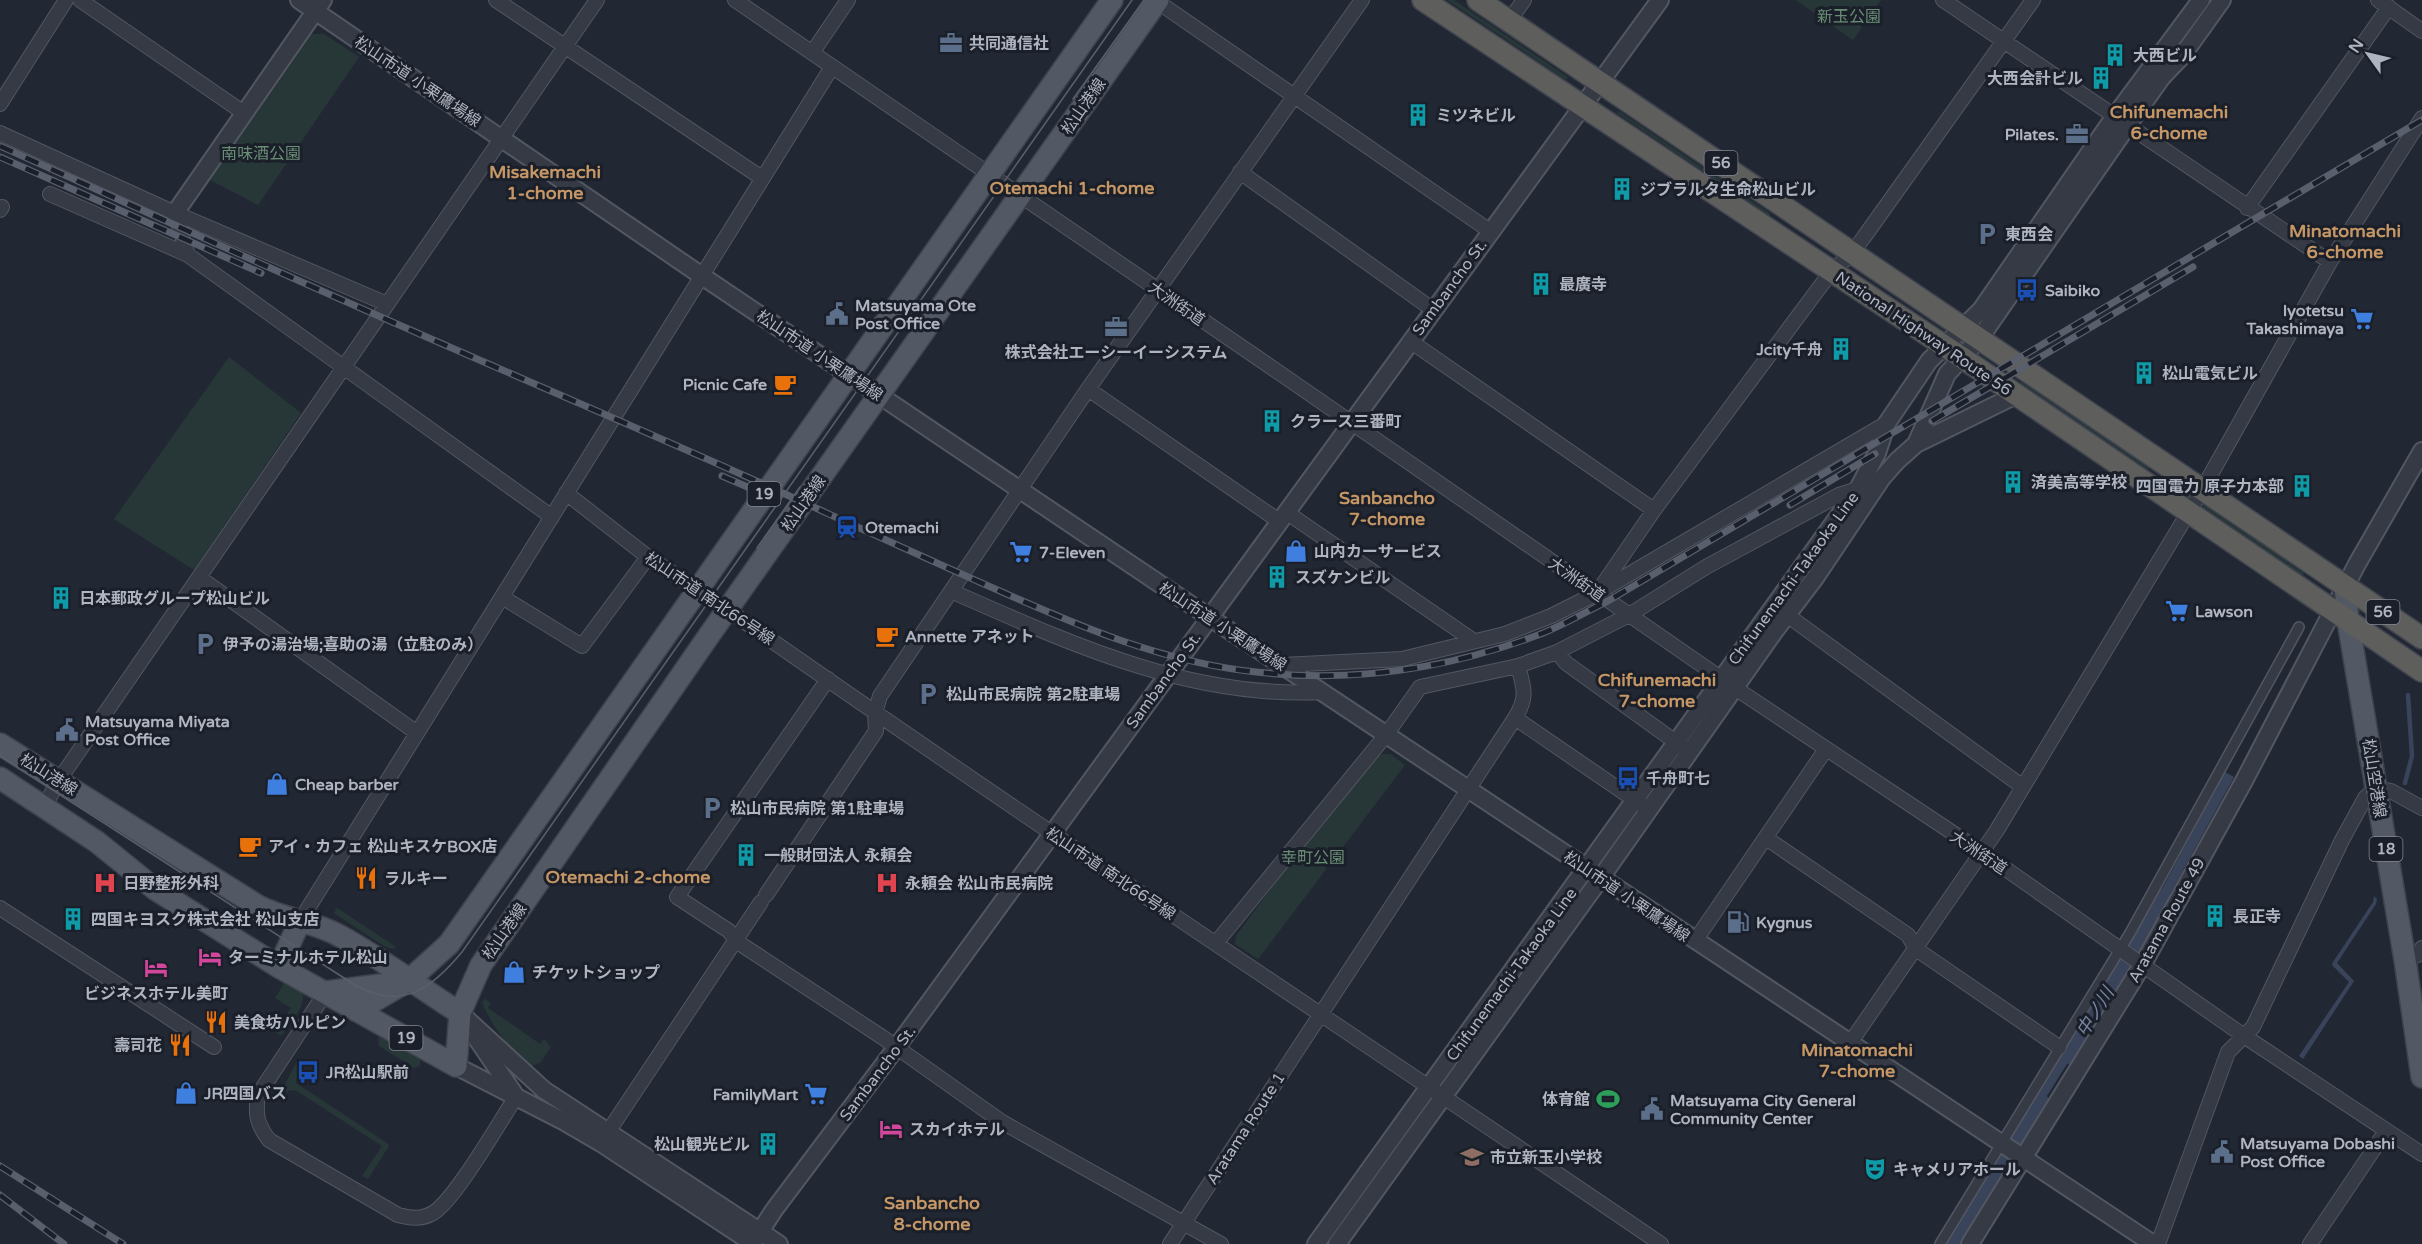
<svg xmlns="http://www.w3.org/2000/svg" width="2422" height="1244" font-family="'Varela Round','Noto Sans JP',sans-serif">
	<style>
		.green { fill: #273738 }
		.water { fill: #39445b }
		.lines { fill: none; stroke-linecap: round; stroke-linejoin: round }
		.stream { stroke: #39445b; stroke-width: 4.5 }
		.river { stroke: #39445b; stroke-width: 28 }
		.pedestrian-casing { stroke: #525762; stroke-width: 12 }
		.minor-casing { stroke: #525762; stroke-width: 16 }
		.tertiary-casing { stroke: #525762; stroke-width: 20 }
		.primary-casing { stroke: #3e434e; stroke-width: 24 }
		.trunk-casing { stroke: #3f444f; stroke-width: 24 }
		.pedestrian { stroke: #353a44; stroke-width: 9 }
		.minor { stroke: #353a44; stroke-width: 14 }
		.tertiary { stroke: #353a44; stroke-width: 16 }
		.primary { stroke: #535964; stroke-width: 21 }
		.trunk { stroke: #5e5e5c; stroke-width: 21 }
		.tram { stroke: #595f6d; stroke-width: 1.5 }
		.rail-casing { stroke: #595f6d; stroke-width: 7 }
		.rail { stroke: #1a1f29; stroke-width: 4.5; stroke-dasharray: 14; stroke-linecap: butt }
		.labels { text-anchor: middle; stroke-width: 6; stroke-linejoin: round; paint-order: stroke }
		.shield { fill: #1a1f29; stroke: #828793; stroke-width: 1.5 }
		.shield-label { font-size: 15px; font-weight: bold; fill: #afb4c1 }
		.park-label { font-size: 16px; fill: #6a8e75; stroke: #1a1f29 }
		.poi-label { font-size: 16px; font-weight: bold; fill: #afb4c1; stroke: #1a1f29; text-anchor: start }
		.street-label { font-size: 16px; fill: #afb4c1; stroke: #1a1f29 }
		.neighbourhood-label { font-size: 18px; font-weight: bold; fill: #c59766; stroke: #1a1f29 }
		.water-label { font-size: 18px; font-style: italic; fill: #7a89a6; stroke: #1a1f29 }
	</style>
	<rect width="100%" height="100%" fill="#222833"/>
	<path class="green" d="M1447,0H1454L1568,77L1566,80Z
		M1796,0H1881L1853,40Z
		M312,34H324L359,57L258,205L210,180Z
		M1619,111L1771,214L1769,216L1617,113Z
		M229,357L301,413L194,570L114,519Z
		M2022,381L2150,467L2148,470L2020,384Z
		M2204,505L2304,573L2302,576L2202,508Z
		M1383,754H1390L1405,765L1258,959L1235,944L1236,936L1335,801L1378,756Z
		M337,908L396,947L393,949L384,946L334,913Z
		M287,979C292,983 300,987 302,992C308,1005 288,1026 281,1036L275,1032L291,1008L275,998Z
		M485,999L491,1003L488,1008L540,1044L544,1039L551,1047L540,1063L531,1066C513,1055 489,1022 482,1002Z
		M384,1035L420,1059V1066L414,1068L379,1046L378,1038Z
		M297,1061L299,1067L296,1083L387,1143L389,1146L368,1179L362,1176L382,1146L297,1091L290,1090L279,1096Z"/>
	<path class="water" d="M2225,772L2234,777L2145,940L2137,935Z
		M2374,896L2377,899L2376,904L2337,963L2354,981L2303,1059L2299,1056L2349,982L2332,965L2333,962L2373,902Z
		M2116,967L2124,973L2101,1010L2092,1005Z
		M2086,1016L2094,1021L2020,1139L2011,1133Z
		M1996,1158L2005,1165L1959,1244H1946Z"/>
	<g class="lines">
		<path class="stream" d="M2405,783L2412,756L2408,695"/>
		<path class="river" d="M2070,1050L2141,937L2160,903
			M1951,1244L2036,1105"/>
		<g class="pedestrian-casing">
			<path id="pedestrian" d="M1940,1244L2130,933L2299,627"/>
		</g>
		<g class="minor-casing">
			<path id="minor" d="M80,0L244,113
				M496,0L762,178
				M735,0L1284,376L1735,688L1983,853L2244,1036L2422,1154
				M1155,0L1490,231
				M1943,0L2330,262
				M2378,0L2422,31
				M1509,21L1524,0
				M812,53L848,0
				M0,104L66,0
				M0,133L175,213L387,304
				M1240,172L1432,309
				M50,194L188,255
				M2247,208L2389,7
				M0,210L2,207
				M175,213L188,255L552,517
				M1410,341L1654,510
				M1088,389L1279,521
				M566,493L648,557L718,603C1029,822 1347,1030 1661,1244
				M1286,512L1474,641
				M200,578L417,733
				M951,591C1069,643 1189,699 1323,692
				M1597,593L1654,510L1831,272L1852,253L1864,237L2033,0
				M502,597L582,646L648,557
				M1787,615L2023,787
				M1557,652L1566,663L1684,748
				M1282,665L1402,659L1505,634L1551,616L1597,593L1887,423
				M828,679L677,897L729,931L736,941L882,1037L1002,1122L1221,1244
				M1515,718L1642,805
				M44,807L59,780L597,0
				M1766,838L1908,935L1916,949L2059,1047
				M766,895L876,731L875,713L880,696L1088,389L1362,0
				M0,908L214,1047
				M300,921L832,67
				M1695,941L1826,749
				M1216,943L1386,735L1420,687L1518,666L1557,652L1629,615L1706,567L1839,495L1858,489L1863,491
				M2405,960L2417,955L2422,948
				M326,992L258,1095C255,1115 257,1124 269,1140L398,1215C410,1218 421,1220 433,1213C455,1200 500,1121 516,1097
				M1850,1043L1997,830L2202,490L2330,262L2422,118
				M608,1132L761,902
				M1170,1244L1515,718C1528,697 1524,688 1518,666
				M2158,1244L2228,1052L2253,1027L2342,840L2365,798L2376,788L2391,791L2422,808
				M2310,1244L2386,1131"/>
		</g>
		<g class="tertiary-casing">
			<path id="tertiary" d="M299,0L702,276L1209,617L2153,1244
				M175,213L323,0
				M1916,444L2016,395
				M460,1013L544,1090L779,1244
				M477,1039L515,1095
				M456,1066L565,1122L601,1143L754,1244
				M752,1244L774,1210L896,1048L1660,0
				M1316,1244L1858,489L1877,453L1887,423L1929,361L1981,310L2115,116L2201,0
				M1337,1244L1600,879L1774,632L1815,578L1882,478L1897,461L1916,444L1947,374L1980,338L2135,115L2162,77L2182,56L2222,0
				M1970,1244L2143,964L2244,781L2357,564L2422,451"/>
		</g>
		<g class="primary-casing">
			<path id="primary" d="M2345,586L2348,621L2405,960L2422,1077
				M0,744L258,906C285,920 314,921 340,936C381,958 420,988 460,1013
				M0,778L97,842L155,889L279,967L456,1066L460,1013L481,965L710,634L1158,0
				M279,967L300,921
				M326,992L396,983
				M357,1011L408,981L449,944L1112,0"/>
		</g>
		<g class="trunk-casing">
			<path id="trunk" d="M1423,0L1961,357L2422,671
				M1478,0L2422,638"/>
		</g>
		<use href="#pedestrian" class="pedestrian"/>
		<use href="#minor" class="minor"/>
		<use href="#tertiary" class="tertiary"/>
		<use href="#primary" class="primary"/>
		<use href="#trunk" class="trunk"/>
		<path class="tram" d="M1073,99L1144,0
			M757,548L800,487
			M0,756L358,987C404,1010 432,988 462,952L1132,0"/>
		<g class="rail-casing">
			<path id="rail" d="M0,146C127,203 253,261 381,317C508,373 636,427 763,484C840,519 916,554 993,588C1079,626 1161,662 1256,672C1353,683 1447,669 1538,635C1562,626 1585,612 1608,601L2422,120
				M0,157L261,273
				M1932,421L2193,267
				M722,476L766,495
				M1790,505L1875,454
				M0,1166L123,1244
				M0,1195L64,1244"/>
		</g>
		<use href="#rail" class="rail"/>
	</g>
	<defs>
		<g id="office-bare" transform="scale(1.8)"><path d="M-6-3h4V-5.5h4V-3h4V5H-6ZM-1-4.5V-3h2v-1.5ZM-6 0V1H6V0Z" fill="#5c6f8a" stroke="#1a1f29" stroke-width="2.5" paint-order="stroke"/></g>
		<g id="building-bare" transform="scale(1.8)"><path d="M-4-6H4V6H1V3H-1V6H-4ZM-2.5-4.3h1.7v1.8h-1.7ZM.8-4.3h1.7v1.8H.8ZM-2.5-1h1.7V.8h-1.7ZM.8-1h1.7V.8H.8Z" fill="#0f9aa8" stroke="#1a1f29" stroke-width="2.5" paint-order="stroke"/></g>
		<g id="parking-bare" transform="scale(1.8)"><path d="M-3.5-5.5H1a3.5 3.5 0 0 1 0 7H-1V5.5H-3.5ZM-1-3.4V-.6H.8a1.4 1.4 0 0 0 0-2.8Z" fill="#5c6f8a" stroke="#1a1f29" stroke-width="2.5" paint-order="stroke"/></g>
		<g id="bus-bare" transform="scale(1.8)"><path d="M-5-6H5V4H4V6H2V4H-2V6H-4V4H-5ZM-3.5-4V0h7V-4ZM-3.5 1.2v1.5H-2V1.2ZM2 1.2v1.5H3.5V1.2Z" fill="#1a4fb4" stroke="#1a1f29" stroke-width="2.5" paint-order="stroke"/></g>
		<g id="civic-bare" transform="scale(1.8)"><path d="M-.6-6.5H3V-4.5H.6V-3L4-1V1h2V6H-6V1h2V-1L-.6-3ZM-1.2 2.5V6h2.4V2.5Z" fill="#5c6f8a" stroke="#1a1f29" stroke-width="2.5" paint-order="stroke"/></g>
		<g id="supermarket-bare" transform="scale(1.8)"><path d="M-6-5.5h2.5l.6 2H6L4.5 2H-2.5L-4.4-4H-6ZM-1.5 3.2a1.3 1.3 0 1 0 .1 0ZM3 3.2a1.3 1.3 0 1 0 .1 0Z" fill="#3f7fe0" stroke="#1a1f29" stroke-width="2.5" paint-order="stroke"/></g>
		<g id="cafe-bare" transform="scale(1.8)"><path d="M-5.5-4.5H6V0H3Q3 3.5 0 3.5H-2.5Q-5.5 3.5-5.5 0ZM3-3.2v2h1.7v-2ZM-6 4.5H4V6H-6Z" fill="#e8710a" stroke="#1a1f29" stroke-width="2.5" paint-order="stroke"/></g>
		<g id="station-bare" transform="scale(1.8)"><path d="M-3-6H3Q5-6 5-4V2Q5 4 3 4L4.5 6H3L1.5 4h-3L-3 6H-4.5L-3 4Q-5 4-5 2V-4Q-5-6-3-6ZM-3.5-4v3h7v-3ZM-3.5 1v1.5H-2V1ZM2 1v1.5H3.5V1Z" fill="#1a4fb4" stroke="#1a1f29" stroke-width="2.5" paint-order="stroke"/></g>
		<g id="shop-bare" transform="scale(1.8)"><path d="M-5-2.5h2.3a2.7 3.5 0 0 1 5.4 0H5L5.5 6h-11ZM-1.5-2.5h3a1.5 2.3 0 0 0-3 0Z" fill="#3f7fe0" stroke="#1a1f29" stroke-width="2.5" paint-order="stroke"/></g>
		<g id="restaurant-bare" transform="scale(1.8)"><path d="M-5-6h1v4h1v-4h1v4h1v-4h1v5L-1.5 .5V6h-2V.5L-5-1ZM5-6V6H3V1.5H1.5Q1.5-4 5-6Z" fill="#e8710a" stroke="#1a1f29" stroke-width="2.5" paint-order="stroke"/></g>
		<g id="hospital-bare" transform="scale(1.8)"><path d="M-5-5h3v3.5h4V-5h3V5h-3V1.5h-4V5h-3Z" fill="#e0444e" stroke="#1a1f29" stroke-width="2.5" paint-order="stroke"/></g>
		<g id="fuel-bare" transform="scale(1.8)"><path d="M-5.5-6h7V0h2V4h1.3V-2.5L3-4.5l.8-.8L6-3V5H2.5V1h-1V6h-7ZM-4.2-4.7v3.2H.2V-4.7Z" fill="#5c6f8a" stroke="#1a1f29" stroke-width="2.5" paint-order="stroke"/></g>
		<g id="hotel-bare" transform="scale(1.8)"><path d="M-6-4.5h1.5V1H6V5H4.5V3h-9V5H-6ZM-4 0a1.8 1.8 0 1 1 3.6 0ZM.5 0V-2.5h3Q6-2.5 6 0Z" fill="#d1479c" stroke="#1a1f29" stroke-width="2.5" paint-order="stroke"/></g>
		<g id="stadium-bare" transform="scale(1.8)"><path d="M0-5a6.5 5 0 1 0 0 10a6.5 5 0 1 0 0-10ZM-3.5-1.8h7v3.6h-7Z" fill="#2e9e5b" stroke="#1a1f29" stroke-width="2.5" paint-order="stroke"/></g>
		<g id="school-bare" transform="scale(1.8)"><path d="M0-5L7-2L0 1L-7-2ZM-4 1L0 2.5L4 1V4Q0 6-4 4Z" fill="#8d6e63" stroke="#1a1f29" stroke-width="2.5" paint-order="stroke"/></g>
		<g id="theatre-bare" transform="scale(1.8)"><path d="M-5-5.5Q0-4 5-5.5V0Q5 5 0 6Q-5 5-5 0ZM-3.3-2.5H-1v1.5H-3.3ZM1-2.5H3.3v1.5H1ZM-2.8 1Q0 5.5 2.8 1Z" fill="#0f9aa8" stroke="#1a1f29" stroke-width="2.5" paint-order="stroke"/></g>
	</defs>
	<g fill-rule="evenodd">
		<use href="#office-bare" x="951" y="43"/>
		<use href="#building-bare" x="2115" y="55"/>
		<use href="#building-bare" x="2101" y="78"/>
		<use href="#building-bare" x="1418" y="115"/>
		<use href="#office-bare" x="2077" y="134"/>
		<use href="#building-bare" x="1622" y="189"/>
		<use href="#parking-bare" x="1987" y="234"/>
		<use href="#building-bare" x="1541" y="284"/>
		<use href="#bus-bare" x="2027" y="290"/>
		<use href="#civic-bare" x="837" y="314"/>
		<use href="#supermarket-bare" x="2362" y="319"/>
		<use href="#office-bare" x="1116" y="327"/>
		<use href="#building-bare" x="1841" y="349"/>
		<use href="#building-bare" x="2144" y="373"/>
		<use href="#cafe-bare" x="785" y="384"/>
		<use href="#building-bare" x="1272" y="421"/>
		<use href="#building-bare" x="2013" y="482"/>
		<use href="#building-bare" x="2302" y="486"/>
		<use href="#station-bare" x="847" y="527"/>
		<use href="#shop-bare" x="1296" y="551"/>
		<use href="#supermarket-bare" x="1021" y="552"/>
		<use href="#building-bare" x="1277" y="577"/>
		<use href="#building-bare" x="61" y="598"/>
		<use href="#supermarket-bare" x="2177" y="611"/>
		<use href="#cafe-bare" x="887" y="636"/>
		<use href="#parking-bare" x="205" y="644"/>
		<use href="#parking-bare" x="928" y="694"/>
		<use href="#civic-bare" x="67" y="730"/>
		<use href="#bus-bare" x="1628" y="778"/>
		<use href="#shop-bare" x="277" y="784"/>
		<use href="#parking-bare" x="712" y="808"/>
		<use href="#cafe-bare" x="250" y="846"/>
		<use href="#building-bare" x="746" y="855"/>
		<use href="#restaurant-bare" x="366" y="878"/>
		<use href="#hospital-bare" x="105" y="883"/>
		<use href="#hospital-bare" x="887" y="883"/>
		<use href="#building-bare" x="2215" y="916"/>
		<use href="#building-bare" x="73" y="919"/>
		<use href="#fuel-bare" x="1738" y="922"/>
		<use href="#hotel-bare" x="210" y="957"/>
		<use href="#hotel-bare" x="156" y="968"/>
		<use href="#shop-bare" x="514" y="972"/>
		<use href="#restaurant-bare" x="216" y="1022"/>
		<use href="#restaurant-bare" x="180" y="1045"/>
		<use href="#bus-bare" x="308" y="1072"/>
		<use href="#shop-bare" x="186" y="1093"/>
		<use href="#supermarket-bare" x="816" y="1094"/>
		<use href="#stadium-bare" x="1608" y="1099"/>
		<use href="#civic-bare" x="1652" y="1109"/>
		<use href="#hotel-bare" x="891" y="1129"/>
		<use href="#building-bare" x="768" y="1144"/>
		<use href="#civic-bare" x="2222" y="1152"/>
		<use href="#school-bare" x="1472" y="1157"/>
		<use href="#theatre-bare" x="1875" y="1169"/>
	</g>
	<g class="labels">
		<g class="shield">
			<rect x="1704.5" y="151" width="33" height="24" rx="4.5"/>
			<rect x="747.5" y="482" width="33" height="24" rx="4.5"/>
			<rect x="2366.5" y="600" width="33" height="24" rx="4.5"/>
			<rect x="2369.5" y="837" width="33" height="24" rx="4.5"/>
			<rect x="389.5" y="1026" width="33" height="24" rx="4.5"/>
		</g>
		<g class="shield-label">
			<text x="1721" y="168">56</text>
			<text x="764" y="499">19</text>
			<text x="2383" y="617">56</text>
			<text x="2386" y="854">18</text>
			<text x="406" y="1043">19</text>
		</g>
		<g class="park-label">
			<text x="1849" y="22">新玉公園</text>
			<text x="261" y="159">南味酒公園</text>
			<text x="1313" y="863">幸町公園</text>
		</g>
		<g class="poi-label">
			<text x="969" y="49">共同通信社</text>
			<text x="2133" y="61">大西ビル</text>
			<text x="2083" y="84" text-anchor="end">大西会計ビル</text>
			<text x="1436" y="121">ミツネビル</text>
			<text x="2059" y="140" text-anchor="end">Pilates.</text>
			<text x="1640" y="195">ジブラルタ生命松山ビル</text>
			<text x="2005" y="240">東西会</text>
			<text x="1559" y="290">最廣寺</text>
			<text x="2045" y="296">Saibiko</text>
			<text x="855" y="311">Matsuyama Ote<tspan x="855" dy="18">Post Office</tspan></text>
			<text x="2344" y="316" text-anchor="end">Iyotetsu<tspan x="2344" dy="18">Takashimaya</tspan></text>
			<text x="1823" y="355" text-anchor="end">Jcity千舟</text>
			<text x="1116" y="358" text-anchor="middle">株式会社エーシーイーシステム</text>
			<text x="2162" y="379">松山電気ビル</text>
			<text x="767" y="390" text-anchor="end">Picnic Cafe</text>
			<text x="1290" y="427">クラース三番町</text>
			<text x="2031" y="488">済美高等学校</text>
			<text x="2284" y="492" text-anchor="end">四国電力 原子力本部</text>
			<text x="865" y="533">Otemachi</text>
			<text x="1314" y="557">山内カーサービス</text>
			<text x="1039" y="558">7-Eleven</text>
			<text x="1295" y="583">スズケンビル</text>
			<text x="79" y="604">日本郵政グループ松山ビル</text>
			<text x="2195" y="617">Lawson</text>
			<text x="905" y="642">Annette アネット</text>
			<text x="223" y="650">伊予の湯治場;喜助の湯（立駐のみ）</text>
			<text x="946" y="700">松山市民病院 第2駐車場</text>
			<text x="85" y="727">Matsuyama Miyata<tspan x="85" dy="18">Post Office</tspan></text>
			<text x="1646" y="784">千舟町七</text>
			<text x="295" y="790">Cheap barber</text>
			<text x="730" y="814">松山市民病院 第1駐車場</text>
			<text x="268" y="852">アイ・カフェ 松山キスケBOX店</text>
			<text x="764" y="861">一般財団法人 永頼会</text>
			<text x="384" y="884">ラルキー</text>
			<text x="123" y="889">日野整形外科</text>
			<text x="905" y="889">永頼会 松山市民病院</text>
			<text x="2233" y="922">長正寺</text>
			<text x="91" y="925">四国キヨスク株式会社 松山支店</text>
			<text x="1756" y="928">Kygnus</text>
			<text x="228" y="963">ターミナルホテル松山</text>
			<text x="532" y="978">チケットショップ</text>
			<text x="156" y="999" text-anchor="middle">ビジネスホテル美町</text>
			<text x="234" y="1028">美食坊ハルピン</text>
			<text x="162" y="1051" text-anchor="end">壽司花</text>
			<text x="326" y="1078">JR松山駅前</text>
			<text x="204" y="1099">JR四国バス</text>
			<text x="798" y="1100" text-anchor="end">FamilyMart</text>
			<text x="1590" y="1105" text-anchor="end">体育館</text>
			<text x="1670" y="1106">Matsuyama City General<tspan x="1670" dy="18">Community Center</tspan></text>
			<text x="909" y="1135">スカイホテル</text>
			<text x="2240" y="1149">Matsuyama Dobashi<tspan x="2240" dy="18">Post Office</tspan></text>
			<text x="750" y="1150" text-anchor="end">松山観光ビル</text>
			<text x="1490" y="1163">市立新玉小学校</text>
			<text x="1893" y="1175">キャメリアホール</text>
		</g>
		<g class="street-label">
			<text transform="translate(418 81) rotate(34)" y="6">松山市道 小栗鷹場線</text>
			<text transform="translate(1083 106) rotate(-55)" y="6">松山港線</text>
			<text transform="translate(1449 287) rotate(-54)" y="6">Sambancho St.</text>
			<text transform="translate(1177 303) rotate(35)" y="6">大洲街道</text>
			<text transform="translate(1924 333) rotate(34)" y="6">National Highway Route 56</text>
			<text transform="translate(820 355) rotate(34)" y="6">松山市道 小栗鷹場線</text>
			<text transform="translate(803 503) rotate(-55)" y="6">松山港線</text>
			<text transform="translate(1793 578) rotate(-54)" y="6">Chifunemachi-Takaoka Line</text>
			<text transform="translate(1577 579) rotate(35)" y="6">大洲街道</text>
			<text transform="translate(710 598) rotate(34)" y="6">松山市道 南北66号線</text>
			<text transform="translate(1223 626) rotate(33)" y="6">松山市道 小栗鷹場線</text>
			<text transform="translate(1163 680) rotate(-54)" y="6">Sambancho St.</text>
			<text transform="translate(49 774) rotate(32)" y="6">松山港線</text>
			<text transform="translate(2375 778) rotate(81)" y="6">松山空港線</text>
			<text transform="translate(1979 852) rotate(34)" y="6">大洲街道</text>
			<text transform="translate(1111 873) rotate(34)" y="6">松山市道 南北66号線</text>
			<text transform="translate(1627 896) rotate(34)" y="6">松山市道 小栗鷹場線</text>
			<text transform="translate(2166 920) rotate(-61)" y="6">Aratama Route 49</text>
			<text transform="translate(504 931) rotate(-55)" y="6">松山港線</text>
			<text transform="translate(1511 974) rotate(-54)" y="6">Chifunemachi-Takaoka Line</text>
			<text transform="translate(877 1073) rotate(-53)" y="6">Sambancho St.</text>
			<text transform="translate(1245 1128) rotate(-57)" y="6">Aratama Route 1</text>
		</g>
		<g class="neighbourhood-label">
			<text x="2169" y="118">Chifunemachi<tspan x="2169" dy="21">6-chome</tspan></text>
			<text x="545" y="178">Misakemachi<tspan x="545" dy="21">1-chome</tspan></text>
			<text x="1072" y="194">Otemachi 1-chome</text>
			<text x="2345" y="237">Minatomachi<tspan x="2345" dy="21">6-chome</tspan></text>
			<text x="1387" y="504">Sanbancho<tspan x="1387" dy="21">7-chome</tspan></text>
			<text x="1657" y="686">Chifunemachi<tspan x="1657" dy="21">7-chome</tspan></text>
			<text x="628" y="883">Otemachi 2-chome</text>
			<text x="1857" y="1056">Minatomachi<tspan x="1857" dy="21">7-chome</tspan></text>
			<text x="932" y="1209">Sanbancho<tspan x="932" dy="21">8-chome</tspan></text>
		</g>
		<g class="water-label">
			<text transform="translate(2095 1012) rotate(-58)" y="6">中ノ川</text>
		</g>
	</g>
	<g transform="translate(2368 54) rotate(304)" stroke="#1a1f29" stroke-width="4.5" paint-order="stroke">
	<path d="M0-4.5L10 22L0 15L-10 22Z" fill="#afb4c1"/>
	<text y="-9" font-size="16" font-weight="bold" text-anchor="middle" fill="#afb4c1">N</text>
	</g>
</svg>
